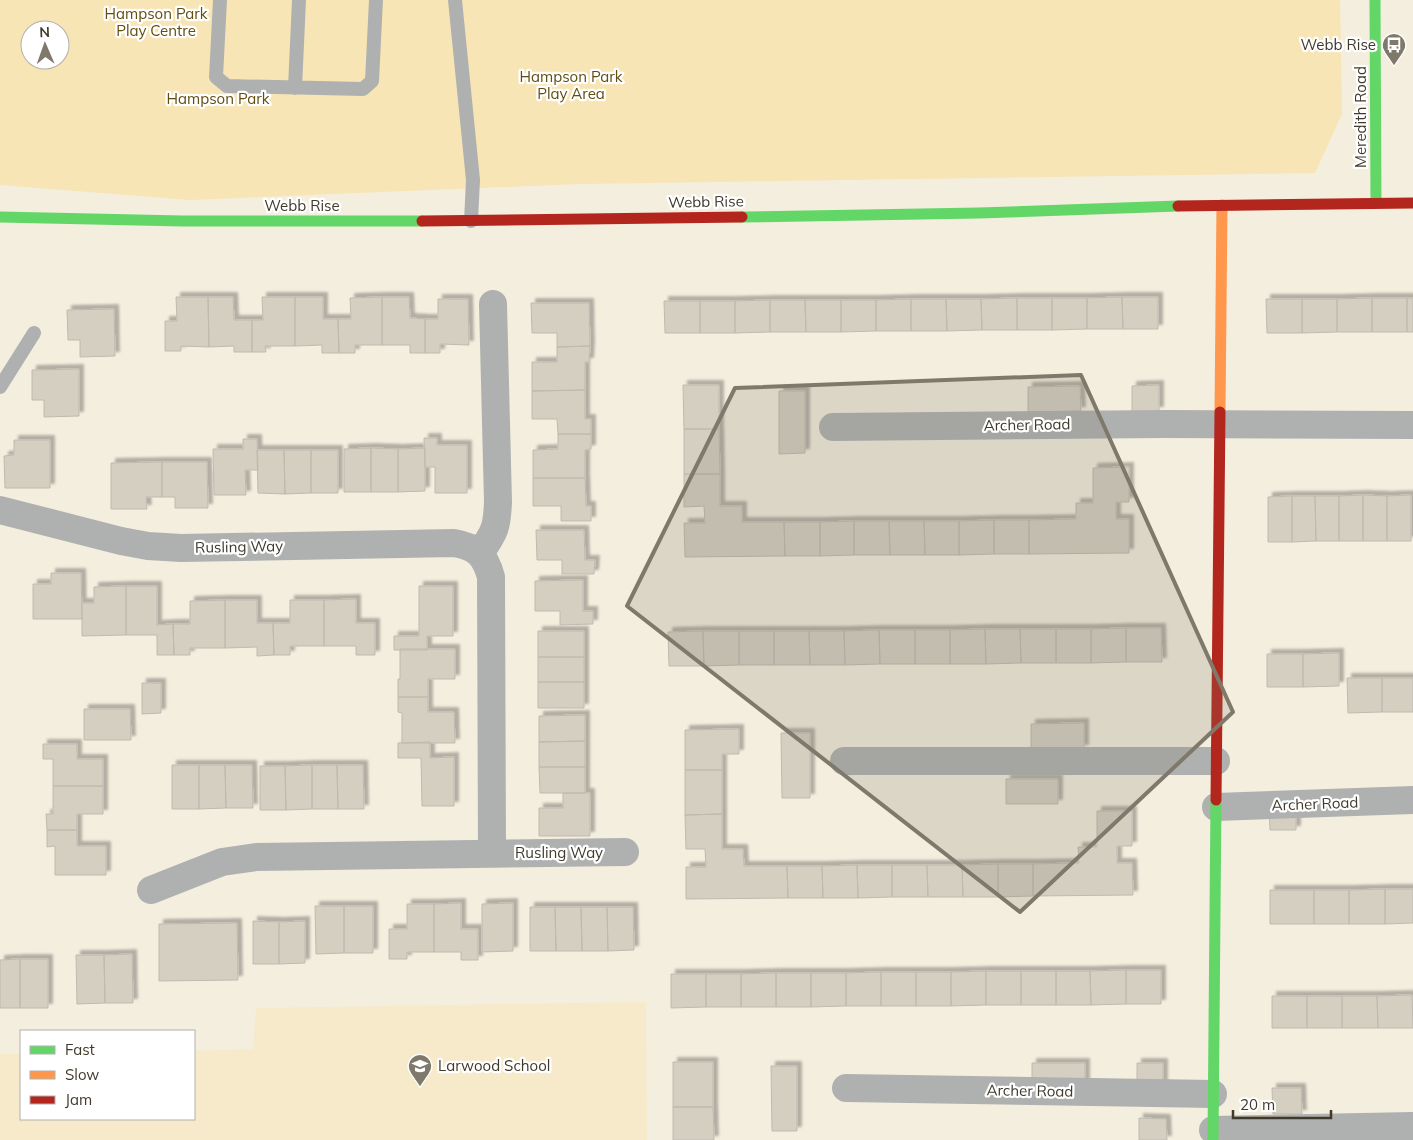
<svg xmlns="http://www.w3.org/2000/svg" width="1413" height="1140" font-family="Mulish,sans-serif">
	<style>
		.built { fill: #f6eacb }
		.park { fill: #f8e5b5; fill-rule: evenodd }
		.building { fill: #d5cfc2; stroke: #bfbaae; filter: url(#shadow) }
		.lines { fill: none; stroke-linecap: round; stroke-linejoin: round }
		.lane { stroke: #afb1b0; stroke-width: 14 }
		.street { stroke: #afb1b0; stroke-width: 28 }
		.fast { stroke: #63d668; stroke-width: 11 }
		.slow { stroke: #ff974d; stroke-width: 11 }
		.jam { stroke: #b3261e; stroke-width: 11 }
		.marked { fill: #7f796b; fill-opacity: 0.2; stroke: #7f796b; stroke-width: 4; stroke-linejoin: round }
		.labels { text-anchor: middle; stroke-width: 4.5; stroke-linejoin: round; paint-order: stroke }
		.park-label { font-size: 15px; fill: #624e12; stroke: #fff }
		.poi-label { font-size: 15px; fill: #403a2c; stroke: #fff; text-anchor: end }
		.street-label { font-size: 15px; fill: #403a2c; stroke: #fff }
	</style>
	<defs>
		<filter id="shadow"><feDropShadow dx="4.5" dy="-4.5" stdDeviation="1" flood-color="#0004"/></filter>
	</defs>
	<rect width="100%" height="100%" fill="#f4eedf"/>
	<path class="built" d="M646,1002L647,1140H0V1054H21V1119H194V1051L253,1049L256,1008Z"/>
	<path class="park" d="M0,0H1340L1342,114L1315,173L580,184L190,200L0,185ZM30,30H60V60H30Z"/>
	<path class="building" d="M176,297H208L209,347L181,346V351H165V321H177Z
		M208,297H233L234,320H252V352H234V346L209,347Z
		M262,297H295V346H265L266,352H252V320H263Z
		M295,297H323V319H338L339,353H322V345L295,346Z
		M382,297H409L410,318L425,319V353H410V345H382Z
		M382,297V345H355V353H339L338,319H351L350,298Z
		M1122,297L1123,329H1087V298Z
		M1122,297H1158V329H1123Z
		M1017,298V330H982L981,299Z
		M1017,298H1052V330H1017Z
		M1052,298H1087V329L1052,330Z
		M1372,298V332H1337V299Z
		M1372,298H1407V332H1372Z
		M1407,298H1413V332H1407Z
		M438,299H468L469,345L440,344V353H425V319H438Z
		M911,299V331H876V300Z
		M911,299H946L947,331H911Z
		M946,299H981L982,330L947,331Z
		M1266,299H1302V333H1267Z
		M1302,299H1337V332L1302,333Z
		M770,300V332L735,333V301Z
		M770,300H805L806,332H770Z
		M805,300H841V332H806Z
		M841,300H876V331L841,332Z
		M664,301H700V333H665Z
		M700,301H735V333H700Z
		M531,303H589L590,346L557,347V333H532Z
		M114,309L115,356L80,357V340H68L67,310Z
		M590,346L589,362H585V390L532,391V362H557V347Z
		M79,369V416L44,417V400H32V370Z
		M683,385H719V429H684Z
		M1159,385V411L1132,412V386Z
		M1080,386L1081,411L1028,412V387Z
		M585,390V419H591V434H558L557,419H532V391Z
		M779,391H805V453L779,454Z
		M684,429H719L720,474H684Z
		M558,434H591V449L585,450V478H533V450L558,449Z
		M424,438H437V445H467V493H435V467H425Z
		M243,439H257L258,470H245L246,495H214L213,449H243Z
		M14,440H50V488H5L4,456L14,455Z
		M371,448L398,449V492H371Z
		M371,448V492H344V449Z
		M425,448V491L398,492V449Z
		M257,450H284L285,494L258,493Z
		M284,450H311V493L285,494Z
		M311,450H338V493H311Z
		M162,462H207L208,508H175V497H162Z
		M162,462V497H146L147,509H111V463Z
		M1129,467V502H1116V519H1129V553L1029,554V520L1076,519V503H1093V468Z
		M684,474H720V506H742V522H784L785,556L685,557L684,523H705L704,506L684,507Z
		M533,478H585L586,506H591V521H561V506H533Z
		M1363,495V541H1339V496Z
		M1363,495L1387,496V541H1363Z
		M1411,495V541H1387V496Z
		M1292,496V542H1268V497Z
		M1292,496H1315L1316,541L1292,542Z
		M1315,496H1339V541H1316Z
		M994,520V554L959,555V521Z
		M994,520H1029V554H994Z
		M854,521V555L820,556V522Z
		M854,521H889L890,555H854Z
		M889,521H924L925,555H890Z
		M924,521H959V555H925Z
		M784,522H820V556H785Z
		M536,530H584L585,560H595L594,574H562V560H537Z
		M51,573H81L82,619H33V584H51Z
		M583,580V611H593V624L560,625V611H535V581Z
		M126,586V635L82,636V603H94V587Z
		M126,586H157V625L173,624L174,655H157V635H126Z
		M419,586H453V636H427V650H394V636H419Z
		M356,599V623H375V655H356V646H324V600Z
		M225,600V648H190V655H174L173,624H190V601Z
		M225,600H257V623H273L274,655L257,656V647L225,648Z
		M290,600H324V646H290V655H274L273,623H290Z
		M1126,628V662L1091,663V629Z
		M1126,628H1161L1162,662H1126Z
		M985,629L986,664H950V630Z
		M985,629H1020L1021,663L986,664Z
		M1020,629H1056V663H1021Z
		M1056,629H1091V663H1056Z
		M879,630L880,664L845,665L844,631Z
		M879,630H915V664H880Z
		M915,630H950V664H915Z
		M538,631H584V657H538Z
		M703,631L704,666H669L668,632Z
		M703,631H739V665L704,666Z
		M739,631H774V665H739Z
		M774,631H809L810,665H774Z
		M809,631H844L845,665H810Z
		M400,649H455V679H428V697H398V679H400Z
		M1339,653V686L1303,687V654Z
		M1267,654H1303V687H1267Z
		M538,657H584V682H538Z
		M1347,678H1382V712L1348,713Z
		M1382,678H1413V712H1382Z
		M538,682H584V708H538Z
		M142,683H161V713L142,714Z
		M398,697H428V712H454L455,743H402V713L398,712Z
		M84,709H130L131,740H84Z
		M585,715V741L539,742V716Z
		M1084,723V749H1031V724Z
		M739,729V754H722V770H685V730Z
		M781,733H810V798H782Z
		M585,741V767H539V742Z
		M430,742V758L454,757V806H422L421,758H398V743Z
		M43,744H77V759H103V786H53V759H43Z
		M172,765H199V809H172Z
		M199,765H225L226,808L199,809Z
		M225,765H252L253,808H226Z
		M312,765V809L286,810L285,766Z
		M312,765H337L338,809H312Z
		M337,765H363L364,809H338Z
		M260,766H285L286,810H260Z
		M539,767H585V793H540Z
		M685,770H722V814L685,815Z
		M1006,779H1058V804H1006Z
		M53,786H103V814H77V830H47L46,814H53Z
		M563,793H590V836H539V808H563Z
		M1269,807H1296V830H1270Z
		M1097,811H1132V846H1117V863H1132L1133,895L1033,896V864L1079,863L1078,847H1097Z
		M722,814V849H743L744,866H787L788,898L686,899V867H706L705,849H686L685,815Z
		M47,830H77V846H106V875H55V846L47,847Z
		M998,864H1033V896L998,897Z
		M998,864V897H963L962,865Z
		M857,865H892V897L858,898Z
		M857,865L858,898H823L822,866Z
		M892,865H927L928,897H892Z
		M927,865H962L963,897H928Z
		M787,866H822L823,898H788Z
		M1385,889H1413V923L1385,924Z
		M1385,889V924H1349V890Z
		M1270,890H1314V924H1270Z
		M1314,890H1349V924H1314Z
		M461,903V929H478V960H461V952H434V904Z
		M513,903V951L482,952V904Z
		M407,904H434V952H407V959H389V929H407Z
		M315,906H344V953L316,954Z
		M344,906H373V953H344Z
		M530,907H555L556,951H530Z
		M555,907H581L582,951H556Z
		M581,907H607L608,951H582Z
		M607,907H633L634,950L608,951Z
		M253,921L279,922V964H253Z
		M305,921V963L279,964V922Z
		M237,923L238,980L159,981V924Z
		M132,954L133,1003H105L104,955Z
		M76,955H104L105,1003L77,1004Z
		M20,959V1008H0V960Z
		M20,959H48V1008H20Z
		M1126,970V1004L1091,1005L1090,971Z
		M1126,970H1161V1004H1126Z
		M986,971V1005L951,1006V972Z
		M986,971H1021V1005H986Z
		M1021,971H1056V1005H1021Z
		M1056,971H1090L1091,1005H1056Z
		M881,972V1006H846V973Z
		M881,972H916V1006H881Z
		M916,972H951V1006H916Z
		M776,973V1007H741V974Z
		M776,973H811V1007H776Z
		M811,973H846V1006L811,1007Z
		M671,974H706V1007L671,1008Z
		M706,974H741V1007H706Z
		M1412,995L1413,1028H1378L1377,996Z
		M1272,996H1307V1028H1272Z
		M1307,996H1342V1028H1307Z
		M1342,996H1377L1378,1028H1342Z
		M673,1062H713V1107H673Z
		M1032,1063H1085V1088H1032Z
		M1137,1063H1163V1088L1137,1089Z
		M771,1066H797V1131H772Z
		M1272,1088H1301L1302,1114H1273Z
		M673,1107H713L714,1140H673Z
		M1139,1118L1166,1119L1167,1140H1139Z"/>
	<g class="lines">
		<path class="lane" d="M220,0L216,77L227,86L363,89L372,81L376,0
			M455,0L473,180L471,221
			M295,88L299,0
			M0,387L34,333"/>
		<path class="street" d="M833,427L1165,424L1413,425
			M0,510L121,541L148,546L181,548L454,543C477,547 485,555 491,577L492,853
			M480,553C495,532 497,527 498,502L493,304
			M844,761H1216
			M1216,807L1413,800
			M151,890L222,862L256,857L625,852
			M846,1088L1213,1094
			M1213,1130L1413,1126"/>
		<path class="fast" d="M1375,0L1376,203
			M0,217L183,221H422
			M742,217L979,213L1178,206
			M1213,1140L1216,800"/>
		<path class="slow" d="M1220,412L1222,205"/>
		<path class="jam" d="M1178,206L1413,203
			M422,221L742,217
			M1216,800L1220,412"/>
	</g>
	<path class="marked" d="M1081,375L1233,712L1020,912L627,606L735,388Z"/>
	<defs>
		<g id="bus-pin" transform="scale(1.25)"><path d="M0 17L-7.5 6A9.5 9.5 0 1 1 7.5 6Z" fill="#7f796b" stroke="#fff"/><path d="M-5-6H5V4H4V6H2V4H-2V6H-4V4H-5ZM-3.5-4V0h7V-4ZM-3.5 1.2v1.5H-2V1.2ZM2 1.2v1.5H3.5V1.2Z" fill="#fff"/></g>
		<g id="school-pin" transform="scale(1.25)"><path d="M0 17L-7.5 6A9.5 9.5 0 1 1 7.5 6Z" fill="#7f796b" stroke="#fff"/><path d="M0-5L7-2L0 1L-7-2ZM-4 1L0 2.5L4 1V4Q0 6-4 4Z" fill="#fff"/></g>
	</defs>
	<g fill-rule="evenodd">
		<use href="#bus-pin" x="1394" y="45"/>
		<use href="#school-pin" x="420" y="1066"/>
	</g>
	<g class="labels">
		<g class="park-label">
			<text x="156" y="19">Hampson Park<tspan x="156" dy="17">Play Centre</tspan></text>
			<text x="571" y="82">Hampson Park<tspan x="571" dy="17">Play Area</tspan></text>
			<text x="218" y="104">Hampson Park</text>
		</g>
		<g class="poi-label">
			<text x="1376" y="50">Webb Rise</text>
			<text x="438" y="1071" text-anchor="start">Larwood School</text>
		</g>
		<g class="street-label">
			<text transform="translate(1361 117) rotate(-90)" y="5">Meredith Road</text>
			<text transform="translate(706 202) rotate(-1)" y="5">Webb Rise</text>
			<text x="302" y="211">Webb Rise</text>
			<text transform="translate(1027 425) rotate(-1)" y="5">Archer Road</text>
			<text transform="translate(239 547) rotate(-1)" y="5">Rusling Way</text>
			<text transform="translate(1315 804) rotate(-2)" y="5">Archer Road</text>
			<text x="559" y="858">Rusling Way</text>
			<text transform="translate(1030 1091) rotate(1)" y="5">Archer Road</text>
		</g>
	</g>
	<rect x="20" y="1030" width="175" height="90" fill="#ffffff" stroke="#b3b0ab"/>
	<rect x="30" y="1046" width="25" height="8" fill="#63d668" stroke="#b3b0ab"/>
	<text x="65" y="1055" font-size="15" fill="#403a2c">Fast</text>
	<rect x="30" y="1071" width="25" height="8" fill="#ff974d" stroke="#b3b0ab"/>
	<text x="65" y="1080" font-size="15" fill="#403a2c">Slow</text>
	<rect x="30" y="1096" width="25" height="8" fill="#b3261e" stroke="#b3b0ab"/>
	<text x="65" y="1105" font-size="15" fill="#403a2c">Jam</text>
	<g transform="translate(45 45) rotate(358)"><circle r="24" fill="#ffffff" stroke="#b3b0ab"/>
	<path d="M0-4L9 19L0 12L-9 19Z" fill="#7f796b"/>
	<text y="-8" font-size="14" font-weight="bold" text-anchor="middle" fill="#403a2c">N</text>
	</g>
	<path d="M1233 1110v8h98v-8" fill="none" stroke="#403a2c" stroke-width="2.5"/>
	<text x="1240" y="1110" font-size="15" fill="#403a2c" stroke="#ffffff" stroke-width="4" paint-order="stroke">20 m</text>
</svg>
